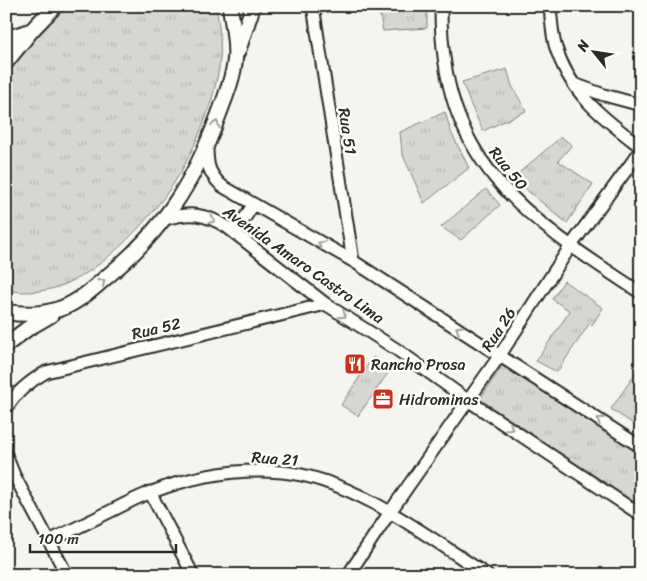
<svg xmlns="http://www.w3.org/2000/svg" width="647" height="581" font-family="Sriracha,sans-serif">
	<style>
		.grass { fill: url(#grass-tufts); stroke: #81807e }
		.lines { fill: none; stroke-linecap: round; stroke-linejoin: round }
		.minor-casing { stroke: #2b2b2b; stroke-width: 15 }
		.major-casing { stroke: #2b2b2b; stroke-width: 18 }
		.minor { stroke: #fdfcf7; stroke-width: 11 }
		.major { stroke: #fdfcf7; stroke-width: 14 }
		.oneway { stroke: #9e9e9b }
		.labels { text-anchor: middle; stroke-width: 5; stroke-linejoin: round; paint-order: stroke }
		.street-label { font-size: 16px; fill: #2b2b2b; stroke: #fdfcf7 }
		.poi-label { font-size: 16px; fill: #2b2b2b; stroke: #fdfcf7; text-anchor: start }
	</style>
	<defs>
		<pattern id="grass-tufts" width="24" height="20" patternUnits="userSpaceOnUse" patternTransform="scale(1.25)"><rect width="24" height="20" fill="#d7d6d2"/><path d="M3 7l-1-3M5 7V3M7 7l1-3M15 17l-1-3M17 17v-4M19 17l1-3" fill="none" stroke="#b9b8b4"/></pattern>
	</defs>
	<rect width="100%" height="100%" fill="#f5f4ef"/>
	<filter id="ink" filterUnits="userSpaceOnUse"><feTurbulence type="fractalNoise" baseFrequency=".02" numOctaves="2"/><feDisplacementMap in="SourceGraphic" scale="10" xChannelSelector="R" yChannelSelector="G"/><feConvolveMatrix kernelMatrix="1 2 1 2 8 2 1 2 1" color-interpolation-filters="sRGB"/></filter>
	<g filter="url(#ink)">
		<path class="grass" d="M68,6H216C220,29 223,55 217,78C211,108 199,137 185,164C164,205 112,263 70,282C50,292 27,294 6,290V76C24,50 44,27 68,6Z
			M378,6H427V28L383,31Z
			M507,69L512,86L526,111L483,131L470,103L462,82Z
			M445,112L451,132L469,168L424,203L402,153L400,132Z
			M561,137L572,145L558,161L593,184L567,223L529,192L514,177Z
			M486,189L500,205L461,240L441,227Z
			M564,281L603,308L592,325L589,324L557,372L536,361L570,311L552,299Z
			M373,357L390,370L358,416L341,405Z
			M505,362L641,451V510L480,399Z
			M641,365V429L611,409Z"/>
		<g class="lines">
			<g class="minor-casing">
				<path id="minor" d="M313,6L353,261
					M441,6C440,163 522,215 641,293
					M550,6C551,19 552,33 555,45C570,94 602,117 641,147
					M574,84L604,95L641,105
					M207,146C207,164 208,173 222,186L353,261L641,447
					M165,219C190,212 204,213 227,227L327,305L396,349L469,401L641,515
					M235,233L253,205
					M6,408C17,391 30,381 46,372L326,304
					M6,455L14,475L67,575
					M150,492L193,575
					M49,541C72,530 95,519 117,508C129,502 140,496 152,492C193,476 237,468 282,472C353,478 428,537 487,575
					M348,575L390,512L500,355L570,247L641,150"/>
			</g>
			<g class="major-casing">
				<path id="major" d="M6,39L30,31
					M238,51L253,6
					M6,62L31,31L55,6
					M6,312C24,315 41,315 59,309C73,305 92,290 103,280C162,232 193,185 219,114C225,98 234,76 235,59C237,43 232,23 230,6
					M6,345L27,329L51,315"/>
			</g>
			<use href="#minor" class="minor"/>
			<use href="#major" class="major"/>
		</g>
		<defs><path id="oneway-chevron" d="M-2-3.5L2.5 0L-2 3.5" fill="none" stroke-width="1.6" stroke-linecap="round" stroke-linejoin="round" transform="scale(1.25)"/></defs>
		<g class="oneway">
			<use href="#oneway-chevron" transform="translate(216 124) rotate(-70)"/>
			<use href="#oneway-chevron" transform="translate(212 220) rotate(22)"/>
			<use href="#oneway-chevron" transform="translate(321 244) rotate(-150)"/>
			<use href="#oneway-chevron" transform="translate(102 282) rotate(-40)"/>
			<use href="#oneway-chevron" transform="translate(343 315) rotate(33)"/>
			<use href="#oneway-chevron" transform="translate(459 329) rotate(-148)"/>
			<use href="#oneway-chevron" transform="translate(600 420) rotate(-147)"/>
			<use href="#oneway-chevron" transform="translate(510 428) rotate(34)"/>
		</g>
	</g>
	<defs>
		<g id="restaurant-square" transform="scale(1.125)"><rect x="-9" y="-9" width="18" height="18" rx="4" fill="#c8321e" stroke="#fdfcf7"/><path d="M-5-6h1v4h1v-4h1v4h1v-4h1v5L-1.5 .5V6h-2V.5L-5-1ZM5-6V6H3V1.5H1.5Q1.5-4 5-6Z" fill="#fff"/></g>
		<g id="office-square" transform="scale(1.125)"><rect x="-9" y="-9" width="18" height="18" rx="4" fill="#c8321e" stroke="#fdfcf7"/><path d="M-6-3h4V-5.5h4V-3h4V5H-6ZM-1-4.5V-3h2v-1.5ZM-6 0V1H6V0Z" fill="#fff"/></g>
	</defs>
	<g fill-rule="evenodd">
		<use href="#restaurant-square" x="355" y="364"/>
		<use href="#office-square" x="383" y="399"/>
	</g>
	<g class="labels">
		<g class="street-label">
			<text transform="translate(348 131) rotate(81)" y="6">Rua 51</text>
			<text transform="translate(509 168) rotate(51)" y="6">Rua 50</text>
			<text transform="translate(304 264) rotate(35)" y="6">Avenida Amaro Castro Lima</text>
			<text transform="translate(156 328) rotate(-13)" y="6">Rua 52</text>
			<text transform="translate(498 329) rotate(-57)" y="6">Rua 26</text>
			<text transform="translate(275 458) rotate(4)" y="6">Rua 21</text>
		</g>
		<g class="poi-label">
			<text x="371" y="370">Rancho Prosa</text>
			<text x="399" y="405">Hidrominas</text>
		</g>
	</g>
	<rect width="647" height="581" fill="none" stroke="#fdfcf7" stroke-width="25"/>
	<rect x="12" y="12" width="622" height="556" fill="none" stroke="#2b2b2b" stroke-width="2" filter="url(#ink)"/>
	<g transform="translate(594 52) rotate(300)" stroke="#fdfcf7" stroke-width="4" paint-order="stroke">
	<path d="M0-4L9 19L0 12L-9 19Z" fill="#2b2b2b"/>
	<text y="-8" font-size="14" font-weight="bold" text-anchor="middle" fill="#2b2b2b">N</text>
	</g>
	<path d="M30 544v8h146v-8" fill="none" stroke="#2b2b2b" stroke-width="2.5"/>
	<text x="38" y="544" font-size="15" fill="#2b2b2b" stroke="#fdfcf7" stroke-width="4" paint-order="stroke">100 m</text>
</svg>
